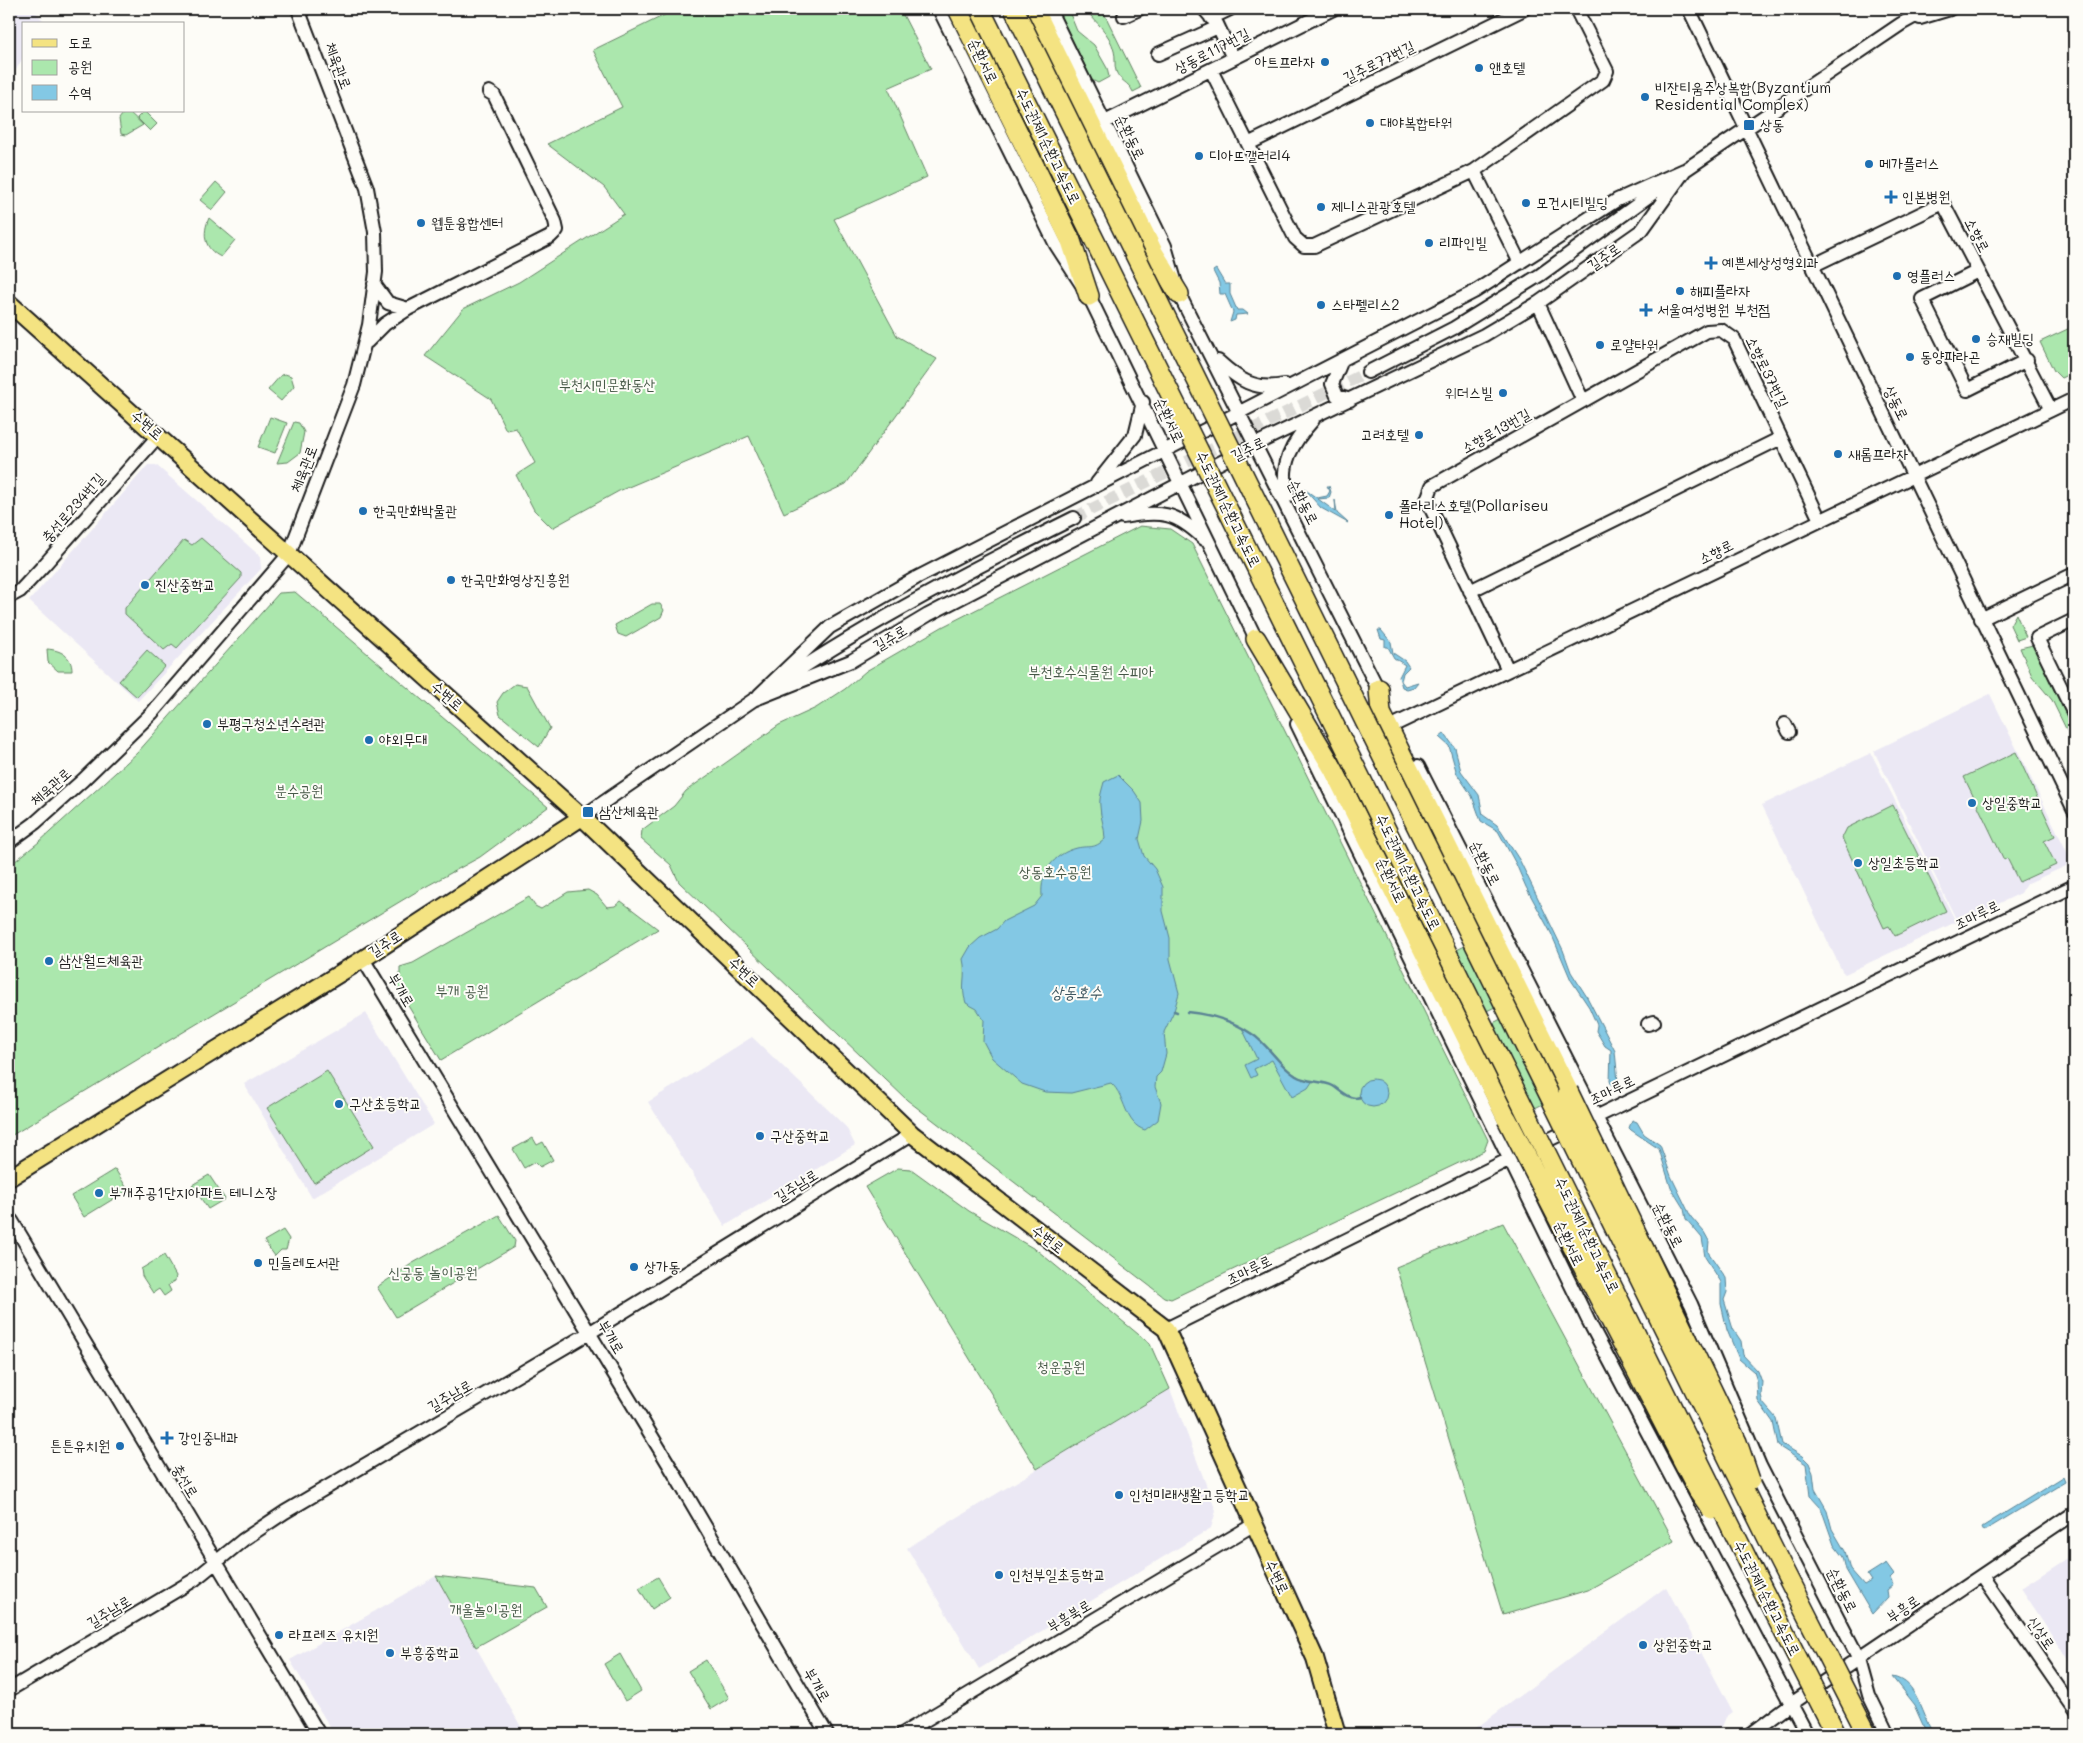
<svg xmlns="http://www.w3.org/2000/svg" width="2083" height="1743" font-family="Mali,'Poor Story',sans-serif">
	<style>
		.built { fill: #ebe8f4 }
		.green { fill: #abe7ad; stroke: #648264 }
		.water { fill: #83c8e4; stroke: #5a8394 }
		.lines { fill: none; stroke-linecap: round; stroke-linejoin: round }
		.stream { stroke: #5a8394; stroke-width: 2.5 }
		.minor-tunnel { stroke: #dbdad6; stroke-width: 12; stroke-dasharray: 12 6; stroke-linecap: butt }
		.minor-casing { stroke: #1c1c1c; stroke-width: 16 }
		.major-casing { stroke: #1c1c1c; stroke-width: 20 }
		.highway-casing { stroke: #1c1c1c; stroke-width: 22 }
		.minor { stroke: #fdfcf7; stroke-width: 12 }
		.major { stroke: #f4e382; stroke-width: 16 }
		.highway { stroke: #f4e382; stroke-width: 19 }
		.highway-bridge-casing { stroke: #1c1c1c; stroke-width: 22; stroke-linecap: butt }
		.highway-bridge { stroke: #f4e382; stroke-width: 19 }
		.poi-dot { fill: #1f6fb2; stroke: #fdfcf7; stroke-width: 2 }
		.labels { text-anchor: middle; stroke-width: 4; stroke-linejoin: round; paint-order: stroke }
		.street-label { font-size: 15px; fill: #1c1c1c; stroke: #fdfcf7 }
		.poi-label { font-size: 15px; fill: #1c1c1c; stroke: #fdfcf7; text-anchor: start }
		.park-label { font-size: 15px; fill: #475948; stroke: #fdfcf7 }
		.water-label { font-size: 16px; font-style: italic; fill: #405862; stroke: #fdfcf7 }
	</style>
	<rect width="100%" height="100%" fill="#fdfcf7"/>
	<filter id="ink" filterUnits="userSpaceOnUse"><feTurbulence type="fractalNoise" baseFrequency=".02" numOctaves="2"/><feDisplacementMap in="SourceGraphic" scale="10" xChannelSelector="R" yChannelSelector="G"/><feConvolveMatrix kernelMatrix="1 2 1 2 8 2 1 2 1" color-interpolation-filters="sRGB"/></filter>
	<g filter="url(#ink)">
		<path class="built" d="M9,9H32L44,21L42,24H24V56L9,82Z
			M148,465H156L260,556L261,569L138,701L29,601Z
			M1990,694L2069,856L2066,866L2026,884L2021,893L1958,923L1874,751Z
			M1871,753L1956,922L1845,974L1842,971L1762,805Z
			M366,1013L434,1124L312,1198L244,1084Z
			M752,1037L846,1127L855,1145L725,1226L648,1102Z
			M1170,1389L1216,1511L1211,1528L979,1669L907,1548Z
			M2074,1554V1668L2021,1588Z
			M436,1576L525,1734H334L290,1660Z
			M1666,1587L1733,1712L1726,1717L1722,1727L1712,1734H1468Z"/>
		<path class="green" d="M677,9H900L931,69L888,88L927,177L834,219L897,336L937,359L846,484L784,513L749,436L619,491L552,528L534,510L516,475L535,463L516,428L506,430L491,399L425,356L463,309L519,282L624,214L604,187L547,144L622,107L593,50Z
			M1057,9H1068L1077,31L1094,45L1107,68L1109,77L1098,83L1092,80Z
			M1085,9H1102L1141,88L1133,92C1129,82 1119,81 1116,71C1114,65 1116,57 1114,51C1110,33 1096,23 1085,9Z
			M125,111H128L143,125L126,135L121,134L119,119Z
			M144,111L157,124L150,131L137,118Z
			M216,182L227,192L212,210L200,200Z
			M209,218L235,240L221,257C204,249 202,234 209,218Z
			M2072,327L2074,332V372L2061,378L2054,371L2040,342Z
			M285,374L291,376L294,386L281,401L268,390L281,375Z
			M270,417L287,423L275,453L258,447Z
			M294,422L299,423L304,432L300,453L288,462L277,463Z
			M1140,526L1170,529L1192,544L1488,1140L1484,1151L1171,1299L1164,1297L907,1100L679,882L671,865L641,839L642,830L674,806L686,791L779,725L816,708L845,689L866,671L942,627Z
			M201,538L241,573V578L177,648L172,644L164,650L125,614V608L184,540L192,545Z
			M295,592L548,807L480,857L416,892L9,1137V866L39,842L137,753L279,593Z
			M652,604H660L664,610L661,617L626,637L618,634L615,625Z
			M2016,614L2026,637L2017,640L2010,625Z
			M2033,645L2074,732V758L2070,737L2052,700L2032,676L2020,648Z
			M47,649C61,650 72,656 72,671H58L48,662Z
			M147,650L165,666L137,697L119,681Z
			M515,684L527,686L550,728L539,747L500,715L497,702L503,693Z
			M2016,752L2055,836L2044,841L2056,865L2019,882L2007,858L2004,860L1964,777Z
			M1893,805L1946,911L1895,936L1889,926L1884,928L1842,838L1847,828Z
			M588,890L597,895L607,907L615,906L621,901L658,929L441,1060L393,981L400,976V967L413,963L529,897L535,906L541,909L568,892Z
			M1467,945L1497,1006L1468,1020L1438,959Z
			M1503,1018L1545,1103L1515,1118L1473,1033Z
			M327,1071L374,1146L314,1183L267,1108Z
			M533,1138L537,1145L543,1142L553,1160L540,1167L535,1162L524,1168L513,1149Z
			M898,1168L911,1169L969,1211L1038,1251L1150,1344L1170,1389L1037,1469L865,1187Z
			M115,1169L128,1190L84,1217L71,1196Z
			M209,1175L225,1199L208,1209L192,1185Z
			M499,1215L515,1241L514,1247L396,1317L377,1287L413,1263Z
			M1503,1223L1674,1541L1588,1590L1503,1615L1396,1267Z
			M283,1230L289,1239L286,1250H281L275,1256L264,1241Z
			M164,1255L176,1276L175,1281L168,1285L171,1291L164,1296L159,1289L153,1293L142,1276L141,1269Z
			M436,1576L536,1588L547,1607L476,1647Z
			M658,1577L670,1597L652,1609L639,1588Z
			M620,1654L641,1691L625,1701L604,1664Z
			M706,1660L729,1698L711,1709L688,1671Z"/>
		<path class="water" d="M1216,269L1225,284H1230V294L1237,310H1243L1248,314L1236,315L1235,320L1230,322L1233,312L1225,294H1220L1219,283L1213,271Z
			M1327,486H1329L1331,492L1329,498L1318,499L1336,512L1335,500L1337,513L1348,523L1321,508L1304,489L1317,498L1327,496L1330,491Z
			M1378,630H1381L1391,642L1393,653L1405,661L1409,667L1403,673L1401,681L1405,686L1418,682L1414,687L1407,689L1402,687L1399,677L1405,665L1394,658L1388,647H1385V640L1381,639Z
			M1444,733L1455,748L1461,771L1479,795L1483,815L1497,825L1520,861L1563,950L1571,972L1587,997L1615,1051L1618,1082L1612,1086L1610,1081L1611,1050L1605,1046L1596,1031L1597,1025L1589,1007L1571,980L1551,933L1526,887L1516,864L1498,831L1481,821L1472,796L1457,774L1449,746L1439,737Z
			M1118,775L1134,791L1142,803L1143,821L1139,839L1144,856L1155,869L1163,887V911L1170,938V959L1179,993L1174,1011L1164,1032L1166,1054L1161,1072L1156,1077L1155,1087L1161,1103L1158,1120L1145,1130C1124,1124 1126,1096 1111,1083L1071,1093L1045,1092L1022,1084L992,1058L983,1041L984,1020L977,1009L966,1003C960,986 967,976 963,959L970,947L980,938L997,929L1004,921L1034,906L1042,896C1040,873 1053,854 1077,848C1091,845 1093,850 1105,839C1105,827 1100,817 1100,806C1099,798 1102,790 1104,782Z
			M1242,1028C1248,1032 1255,1035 1261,1041C1279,1057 1287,1076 1312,1082L1308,1088L1292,1097L1272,1060L1254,1069L1257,1075L1251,1078L1245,1065L1257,1059Z
			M1359 1093a14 14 0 1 1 28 0a14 14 0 1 1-28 0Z
			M1632,1120L1637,1122L1644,1134L1660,1145L1671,1176L1691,1217L1704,1232L1709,1241L1708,1252L1726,1278L1727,1292L1724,1300L1733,1329L1741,1341L1743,1355L1758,1371L1762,1382L1761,1395L1763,1403L1776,1418L1782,1444L1802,1456L1809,1463L1813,1473L1815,1489L1827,1510L1832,1529L1845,1551L1850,1569L1864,1585L1871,1581L1867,1575L1886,1563L1894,1574L1890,1578L1893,1585L1887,1590L1888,1597L1872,1614L1846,1570L1843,1557L1834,1545L1821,1508L1810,1496L1806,1464L1778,1446L1773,1422L1758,1401L1757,1381L1754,1372L1739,1359L1727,1330L1721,1304V1282L1705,1257L1702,1238L1686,1219L1684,1209L1671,1188L1659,1149L1631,1130L1629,1128Z
			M2063,1477L2065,1482L1984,1531L1982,1527Z
			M1892,1677C1918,1681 1921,1717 1934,1734H1927L1914,1705Z"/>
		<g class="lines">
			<path class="stream" d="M1174,1011L1177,1012
				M1187,1012C1210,1014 1233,1021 1252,1034C1269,1045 1278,1065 1296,1076C1307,1083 1322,1080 1333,1086C1341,1091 1350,1101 1360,1097"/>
			<path class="minor-tunnel" d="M1074,518L1368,372"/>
			<g class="minor-casing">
				<path id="minor" d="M939,9L1056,245L1089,296L1259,645
					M1049,9L1165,246L1179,294L1381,695
					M1204,9L1217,24L1233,58
					M1689,9L2074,810
					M1124,16L1139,9
					M1211,18L1230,9
					M1920,18L1950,9
					M1158,54L1218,27
					M1211,70L1295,238L1304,246H1314L1474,171L1603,80L1607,71L1576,9
					M1105,122L1333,9
					M1248,144L1524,9
					M1474,171L1520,263
					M1812,266L1943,203L2051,410
					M1978,271L1922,299L1967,390L2027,360
					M374,284L388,303L408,309
					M1538,303L1583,401
					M367,342L385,324L408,309L550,237L557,230L555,221L494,95L489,92
					M1342,360L1332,384L1337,396L1350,400
					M1218,361C1239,380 1254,391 1284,385
					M1368,372L1454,328L1540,275L1685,170L1901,24L1928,9
					M1097,483L1135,435L1143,402
					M1288,496C1278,465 1293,442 1313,420
					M1123,517C1161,510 1176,512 1204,539
					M1470,591L1781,438
					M9,597L20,591L45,564L159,435
					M1981,619L2074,574
					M2074,620L2037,638L2074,714
					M1508,670L1427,500L1432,486L1707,331L1721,330L1734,339L1820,520
					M782,681C875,619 974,568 1074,518
					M759,695L830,627L916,578L1474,292L1617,200L1684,170
					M753,700L851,661L928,615L1256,444L1484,335L1538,303L1642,230L1685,170
					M1297,724L1588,1320L1807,1734
					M1396,724L2074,399
					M1785,724L1789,732
					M1418,766L1691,1304L1760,1466L1859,1659L1869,1695L1888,1734
					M582,817L759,696
					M9,842L35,823L83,780L152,713L289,554L354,385L369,325L376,272L375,232L367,188L298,9
					M363,959L668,1463L827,1734
					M1648,1024L1654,1022
					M1536,1146L2074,886
					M9,1219L12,1221L319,1734
					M1166,1329L1516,1156
					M1982,1576L2074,1709
					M9,1690L194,1580L243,1540L285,1512L589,1333L912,1134
					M902,1734L1253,1525
					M1751,1734L1791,1704L2074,1513"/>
			</g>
			<g class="major-casing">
				<path id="major" d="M9,303L582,817L912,1134L1166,1329L1315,1658L1337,1734
					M9,1178L363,959L582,817"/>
			</g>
			<g class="highway-casing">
				<path id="highway" d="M958,9L1071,241L1089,296
					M1034,9L1153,252L1179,294
					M1256,639L1334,770L1507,1119
					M1379,689L1381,713L1568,1091"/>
			</g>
			<use href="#minor" class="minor"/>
			<use href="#major" class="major"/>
			<use href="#highway" class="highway"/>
			<g class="highway-bridge-casing">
				<path id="highway-bridge" d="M980,9L1749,1563L1836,1734
					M1014,9L1772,1547L1867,1734
					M1568,1091L1737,1442L1750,1480
					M1507,1119L1698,1490L1712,1510"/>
			</g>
			<use href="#highway-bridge" class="highway-bridge"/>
		</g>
	</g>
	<g class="poi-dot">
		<circle cx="1325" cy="62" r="5"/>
		<circle cx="1479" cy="68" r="5"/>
		<circle cx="1645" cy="97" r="5"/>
		<circle cx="1370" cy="123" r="5"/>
		<rect x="1743" y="119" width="12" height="12" rx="2.5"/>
		<circle cx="1199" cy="156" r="5"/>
		<circle cx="1869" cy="164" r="5"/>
		<path d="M1888.5 189.5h5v5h5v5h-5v5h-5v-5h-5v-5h5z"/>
		<circle cx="1526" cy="203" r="5"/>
		<circle cx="1321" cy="207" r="5"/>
		<circle cx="421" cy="223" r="5"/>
		<circle cx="1429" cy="243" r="5"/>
		<path d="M1708.5 255.5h5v5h5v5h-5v5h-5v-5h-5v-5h5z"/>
		<circle cx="1897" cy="276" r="5"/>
		<circle cx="1680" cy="291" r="5"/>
		<circle cx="1321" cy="305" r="5"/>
		<path d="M1643.5 302.5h5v5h5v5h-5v5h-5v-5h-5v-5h5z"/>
		<circle cx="1976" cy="339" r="5"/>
		<circle cx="1600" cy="345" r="5"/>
		<circle cx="1910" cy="357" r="5"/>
		<circle cx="1503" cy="393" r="5"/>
		<circle cx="1419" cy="435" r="5"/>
		<circle cx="1838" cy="454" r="5"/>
		<circle cx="363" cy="511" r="5"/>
		<circle cx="1389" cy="515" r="5"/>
		<circle cx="451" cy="580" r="5"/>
		<circle cx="145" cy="585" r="5"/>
		<circle cx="207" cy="724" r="5"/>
		<circle cx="369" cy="740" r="5"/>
		<circle cx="1972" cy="803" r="5"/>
		<rect x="582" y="806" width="12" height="12" rx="2.5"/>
		<circle cx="1858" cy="863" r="5"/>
		<circle cx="49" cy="961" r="5"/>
		<circle cx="339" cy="1104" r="5"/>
		<circle cx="760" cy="1136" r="5"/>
		<circle cx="99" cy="1193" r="5"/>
		<circle cx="258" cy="1263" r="5"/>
		<circle cx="634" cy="1267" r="5"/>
		<path d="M164.5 1430.5h5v5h5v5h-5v5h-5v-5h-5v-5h5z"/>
		<circle cx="120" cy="1446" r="5"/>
		<circle cx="1119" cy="1495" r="5"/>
		<circle cx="999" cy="1575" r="5"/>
		<circle cx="279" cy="1635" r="5"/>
		<circle cx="1643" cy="1645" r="5"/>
		<circle cx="390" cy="1653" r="5"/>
	</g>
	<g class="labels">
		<g class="street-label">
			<text transform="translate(1212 51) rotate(-27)" y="5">상동로117번길</text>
			<text transform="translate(983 61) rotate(64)" y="5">순환서로</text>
			<text transform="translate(1379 62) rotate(-26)" y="5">길주로77번길</text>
			<text transform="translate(338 66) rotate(69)" y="5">체육관로</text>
			<text transform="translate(1130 137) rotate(64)" y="5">순환동로</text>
			<text transform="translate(1048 146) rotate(64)" y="5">수도권제1순환고속도로</text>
			<text transform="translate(1977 235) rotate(63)" y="5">소향로</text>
			<text transform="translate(1604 257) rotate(-35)" y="5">길주로</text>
			<text transform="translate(1767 372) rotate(64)" y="5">소향로37번길</text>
			<text transform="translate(1896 403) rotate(64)" y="5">상동로</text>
			<text transform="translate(1169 420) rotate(64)" y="5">순환서로</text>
			<text transform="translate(147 425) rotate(42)" y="5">수변로</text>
			<text transform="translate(1496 431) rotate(-29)" y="5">소향로13번길</text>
			<text transform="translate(1248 449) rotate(-26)" y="5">길주로</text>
			<text transform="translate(304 469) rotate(-69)" y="5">체육관로</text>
			<text transform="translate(1303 502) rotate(63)" y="5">순환동로</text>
			<text transform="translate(73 508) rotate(-49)" y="5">충선로234번길</text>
			<text transform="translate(1228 509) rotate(64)" y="5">수도권제1순환고속도로</text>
			<text transform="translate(1716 552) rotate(-26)" y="5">소향로</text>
			<text transform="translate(890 638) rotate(-31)" y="5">길주로</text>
			<text transform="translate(447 696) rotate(42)" y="5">수변로</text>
			<text transform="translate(51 787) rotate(-42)" y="5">체육관로</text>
			<text transform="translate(1485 863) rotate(63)" y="5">순환동로</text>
			<text transform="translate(1408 872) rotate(64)" y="5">수도권제1순환고속도로</text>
			<text transform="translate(1391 880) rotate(64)" y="5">순환서로</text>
			<text transform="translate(1977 915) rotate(-26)" y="5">조마루로</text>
			<text transform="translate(385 944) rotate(-33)" y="5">길주로</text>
			<text transform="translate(744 972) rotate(44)" y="5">수변로</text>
			<text transform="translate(401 990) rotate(59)" y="5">부개로</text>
			<text transform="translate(1612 1090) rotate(-26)" y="5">조마루로</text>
			<text transform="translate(796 1186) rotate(-32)" y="5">길주남로</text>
			<text transform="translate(1668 1225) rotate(63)" y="5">순환동로</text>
			<text transform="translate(1587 1235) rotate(64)" y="5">수도권제1순환고속도로</text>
			<text transform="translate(1048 1239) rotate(38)" y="5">수변로</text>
			<text transform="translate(1569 1243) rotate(64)" y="5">순환서로</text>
			<text transform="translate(1249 1270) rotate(-26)" y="5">조마루로</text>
			<text transform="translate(611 1337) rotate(59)" y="5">부개로</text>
			<text transform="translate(450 1396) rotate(-30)" y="5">길주남로</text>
			<text transform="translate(185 1481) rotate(59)" y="5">충선로</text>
			<text transform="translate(1277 1577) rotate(65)" y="5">수변로</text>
			<text transform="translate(1842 1590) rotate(63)" y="5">순환동로</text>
			<text transform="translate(1767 1598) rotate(63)" y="5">수도권제1순환고속도로</text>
			<text transform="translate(1903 1609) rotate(-34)" y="5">부흥로</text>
			<text transform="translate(109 1612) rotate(-31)" y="5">길주남로</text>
			<text transform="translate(1069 1616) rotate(-31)" y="5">부흥북로</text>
			<text transform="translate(2041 1633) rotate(55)" y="5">신상로</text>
			<text transform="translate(817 1685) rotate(60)" y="5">부개로</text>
		</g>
		<g class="poi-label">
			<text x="1315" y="67" text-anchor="end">아트프라자</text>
			<text x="1489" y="73">앤호텔</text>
			<text x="1655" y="93">비잔티움주상복합(Byzantium<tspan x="1655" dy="17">Residential Complex)</tspan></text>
			<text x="1380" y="128">대야복합타워</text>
			<text x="1760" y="130">상동</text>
			<text x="1209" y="161">디아뜨갤러리4</text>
			<text x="1879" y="169">메가플러스</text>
			<text x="1902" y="202">인본병원</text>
			<text x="1536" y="208">모건시티빌딩</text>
			<text x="1331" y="212">제니스관광호텔</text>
			<text x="431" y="228">웹툰융합센터</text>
			<text x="1439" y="248">리파인빌</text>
			<text x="1722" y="268">예쁜세상성형외과</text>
			<text x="1907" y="281">영플러스</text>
			<text x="1690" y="296">해피플라자</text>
			<text x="1331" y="310">스타펠리스2</text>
			<text x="1657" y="315">서울여성병원 부천점</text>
			<text x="1986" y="344">승재빌딩</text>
			<text x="1610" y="350">로얄타워</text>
			<text x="1920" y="362">동양파라곤</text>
			<text x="1493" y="398" text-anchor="end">위더스빌</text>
			<text x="1409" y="440" text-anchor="end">고려호텔</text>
			<text x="1848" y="459">새롬프라자</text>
			<text x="1399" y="511">폴라리스호텔(Pollariseu<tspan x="1399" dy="17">Hotel)</tspan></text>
			<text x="373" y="516">한국만화박물관</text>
			<text x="461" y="585">한국만화영상진흥원</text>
			<text x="155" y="590">진산중학교</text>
			<text x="217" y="729">부평구청소년수련관</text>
			<text x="379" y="745">야외무대</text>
			<text x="1982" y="808">상일중학교</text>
			<text x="599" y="817">삼산체육관</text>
			<text x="1868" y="868">상일초등학교</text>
			<text x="59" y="966">삼산월드체육관</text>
			<text x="349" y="1109">구산초등학교</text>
			<text x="770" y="1141">구산중학교</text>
			<text x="109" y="1198">부개주공1단지아파트 테니스장</text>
			<text x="268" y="1268">민들레도서관</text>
			<text x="644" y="1272">상가동</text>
			<text x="178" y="1443">강인중내과</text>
			<text x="110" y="1451" text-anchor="end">튼튼유치원</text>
			<text x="1129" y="1500">인천미래생활고등학교</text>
			<text x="1009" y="1580">인천부일초등학교</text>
			<text x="289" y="1640">라프레즈 유치원</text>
			<text x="1653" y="1650">상원중학교</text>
			<text x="400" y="1658">부흥중학교</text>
		</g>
		<g class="park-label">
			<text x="607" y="390">부천시민문화동산</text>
			<text x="1091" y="677">부천호수식물원 수피아</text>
			<text x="299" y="796">분수공원</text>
			<text x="1055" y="877">상동호수공원</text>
			<text x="462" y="996">부개 공원</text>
			<text x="433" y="1278">신궁동 놀이공원</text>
			<text x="1061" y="1372">청운공원</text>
			<text x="486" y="1615">개울놀이공원</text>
		</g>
		<g class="water-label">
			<text x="1076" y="998">상동호수</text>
		</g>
	</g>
	<rect width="2083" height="1743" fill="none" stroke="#fdfcf7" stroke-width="30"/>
	<rect x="15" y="15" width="2053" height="1713" fill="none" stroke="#1c1c1c" stroke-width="2" filter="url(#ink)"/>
	<rect x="22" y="22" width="162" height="90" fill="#fdfcf7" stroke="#a3a29f"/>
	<rect x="32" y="39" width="25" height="8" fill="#f4e382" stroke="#a3a29f"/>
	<text x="68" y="48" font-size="15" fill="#1c1c1c">도로</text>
	<rect x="32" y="60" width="25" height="15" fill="#abe7ad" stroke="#a3a29f"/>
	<text x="68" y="72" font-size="15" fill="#1c1c1c">공원</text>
	<rect x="32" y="85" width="25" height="15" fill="#83c8e4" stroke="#a3a29f"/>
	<text x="68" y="98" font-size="15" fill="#1c1c1c">수역</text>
</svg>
